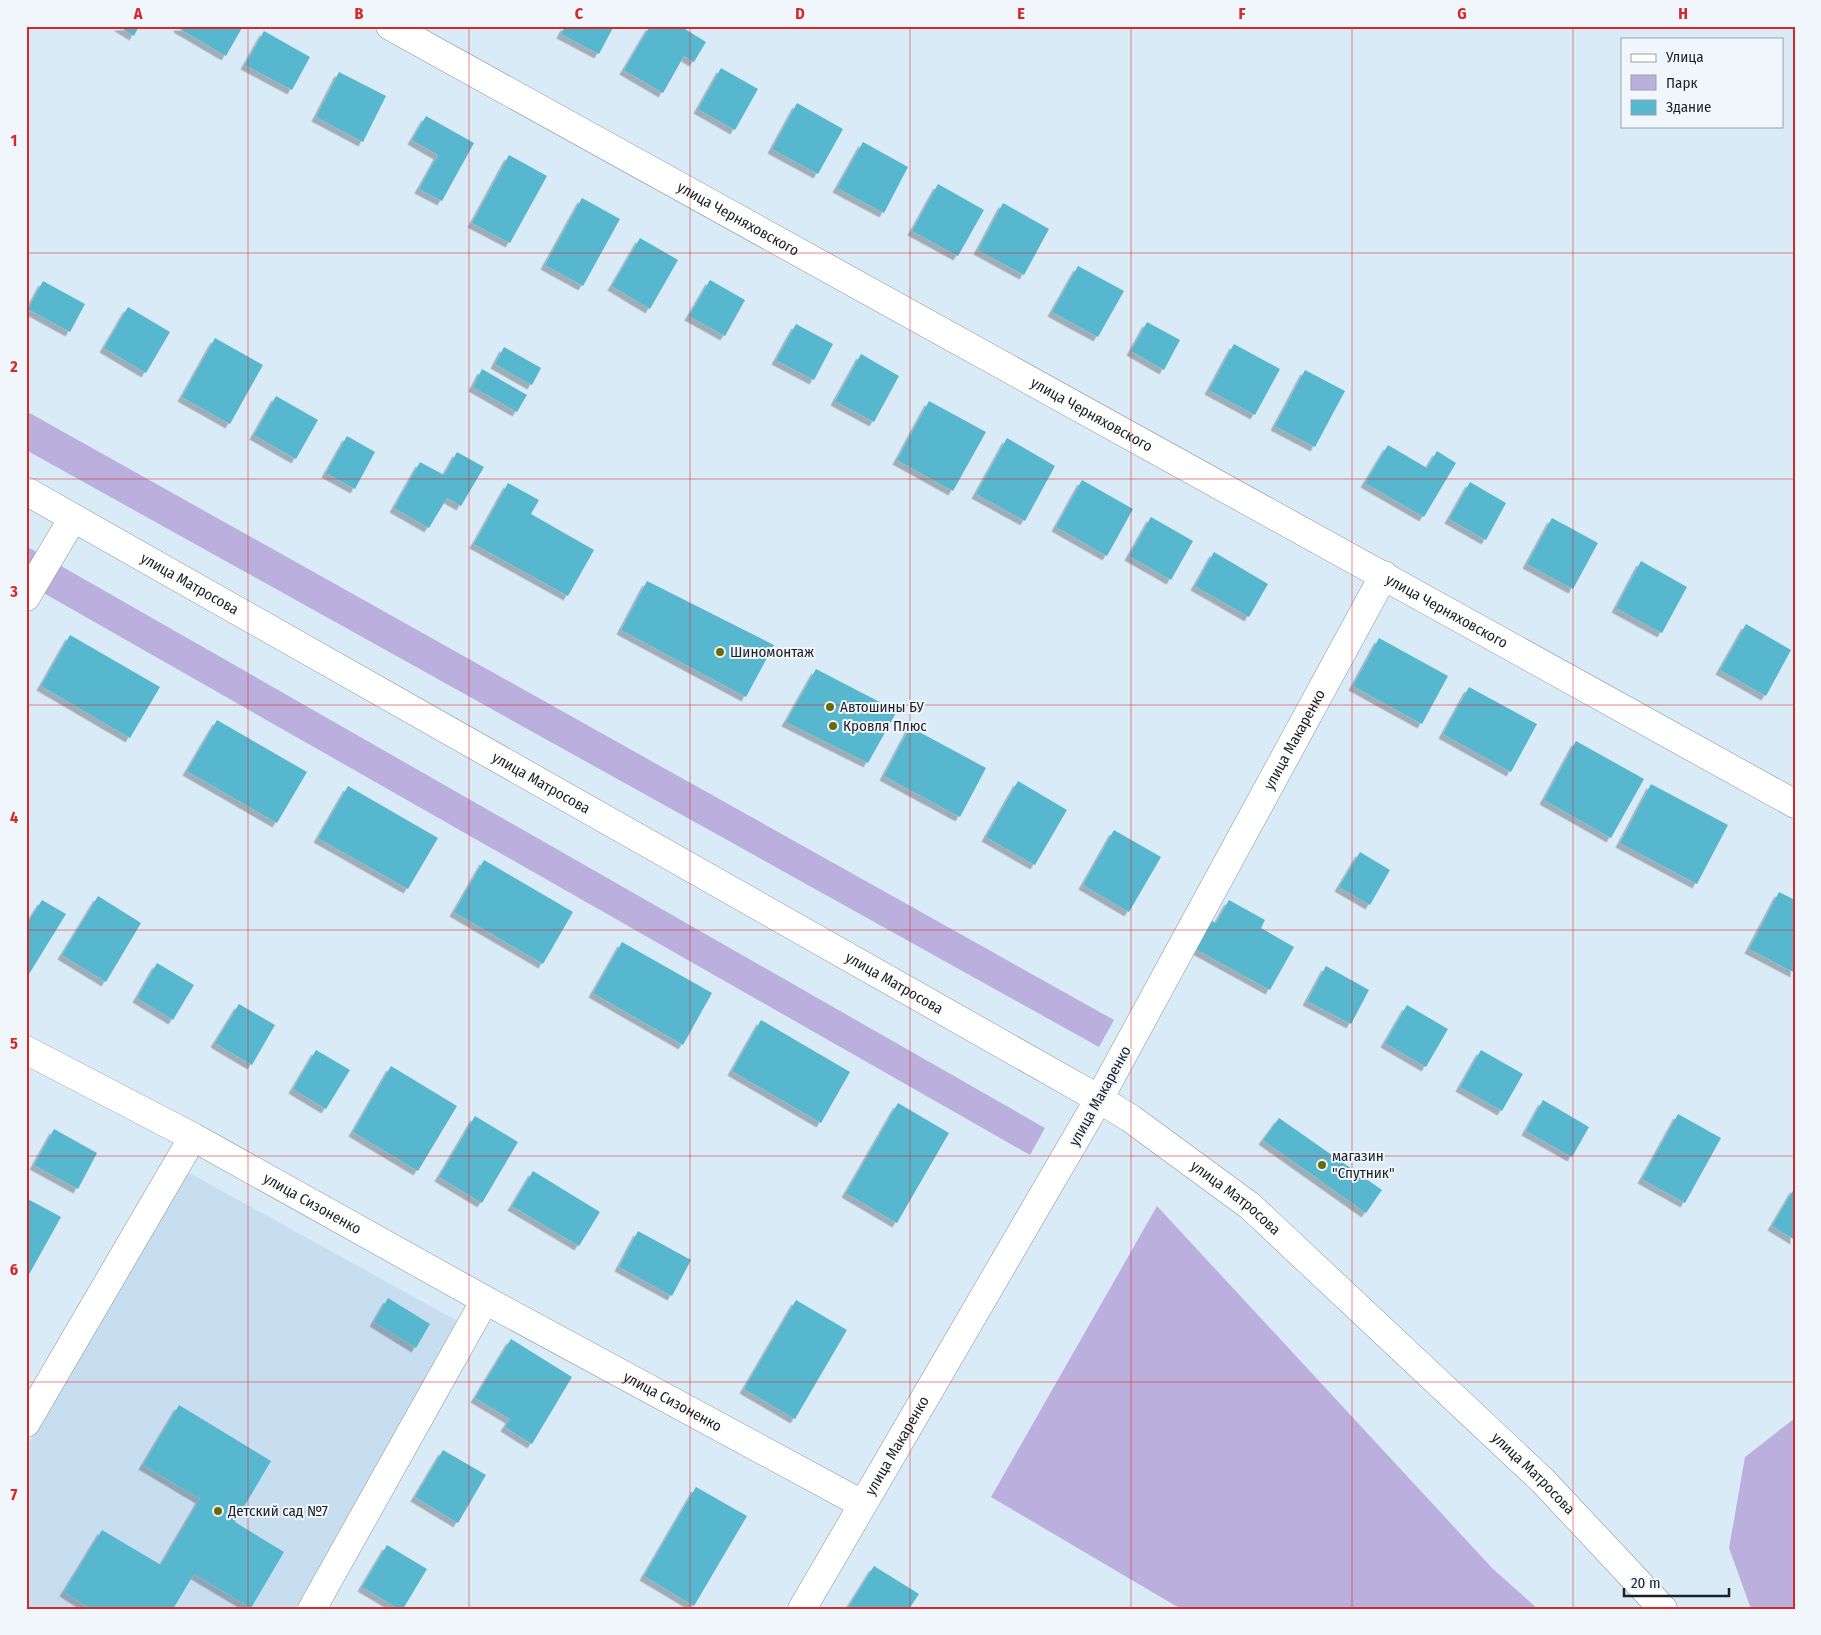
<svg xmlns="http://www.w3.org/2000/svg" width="1821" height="1635" font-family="'Fira Sans Condensed',sans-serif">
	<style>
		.built { fill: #c7def1 }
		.green { fill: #bbb0dd }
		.building { fill: #57b7cf; filter: url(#shadow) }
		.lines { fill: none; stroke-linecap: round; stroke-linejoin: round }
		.street-casing { stroke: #8594a1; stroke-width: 29 }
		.secondary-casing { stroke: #8594a1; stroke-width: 29 }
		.street { stroke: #fff; stroke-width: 28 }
		.secondary { stroke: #fff; stroke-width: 28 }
		.grid { fill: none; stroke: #d62828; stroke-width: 1; stroke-opacity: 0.55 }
		.poi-dot { fill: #6a6a07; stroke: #f0f6fc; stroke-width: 2 }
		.labels { text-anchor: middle; stroke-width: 4; stroke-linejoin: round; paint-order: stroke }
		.street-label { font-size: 15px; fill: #1b2126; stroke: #f0f6fc }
		.poi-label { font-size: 15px; fill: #1b2126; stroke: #f0f6fc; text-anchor: start }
		.neatline { fill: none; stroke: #d62828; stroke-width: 2 }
		.grid-label { font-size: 16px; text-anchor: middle; font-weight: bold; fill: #d62828 }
	</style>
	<defs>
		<filter id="shadow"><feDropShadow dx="-4.5" dy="4.5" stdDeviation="0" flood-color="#0004"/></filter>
	</defs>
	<rect width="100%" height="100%" fill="#daebf8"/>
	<path class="built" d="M186,1171L461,1323L295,1609H26V1448Z"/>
	<path class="green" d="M26,411L1114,1020L1099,1047L26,450Z
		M26,546L1045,1128L1030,1155L26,583Z
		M1157,1206L1493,1569L1538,1609H1181L991,1497Z
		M1795,1418V1609H1751L1729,1548L1745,1457Z"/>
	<path class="building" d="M118,26H139L134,36Z
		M179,26H243L226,56L178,28Z
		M565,26H614L599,54L561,34Z
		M650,26H680L706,42L694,62L684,56L663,93L624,70Z
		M264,31L310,57L292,90L245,65Z
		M721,68L758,89L735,130L698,109Z
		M339,72L386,96L363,142L316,117Z
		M797,103L843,129L818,174L772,149Z
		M426,116L474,143L442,201L419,189L438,155L412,140Z
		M863,142L908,167L884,213L837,188Z
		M509,155L547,176L510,243L472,223Z
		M938,184L984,210L958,256L912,231Z
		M582,198L620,219L583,286L545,265Z
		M1003,203L1049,229L1024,275L978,250Z
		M640,238L678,260L650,309L612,286Z
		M1078,266L1124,291L1098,337L1052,312Z
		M710,280L745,300L725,336L689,316Z
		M43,281L85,304L70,332L28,309Z
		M128,307L170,332L146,373L104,348Z
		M1147,322L1180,340L1164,370L1131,351Z
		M796,324L833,344L814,380L776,360Z
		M215,338L263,365L230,424L182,397Z
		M1234,344L1280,369L1255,415L1209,390Z
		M504,347L541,368L532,385L495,364Z
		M861,354L899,376L874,422L835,401Z
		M482,369L527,395L517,412L473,387Z
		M1305,370L1345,391L1315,447L1275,426Z
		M276,396L318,420L296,459L254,435Z
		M929,401L986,432L953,491L897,460Z
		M347,436L375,452L355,489L326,473Z
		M1007,438L1055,466L1025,521L976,494Z
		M1388,445L1427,468L1437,451L1456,463L1424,517L1365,483Z
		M457,452L484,467L461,506L447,498L429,528L394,508L420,462L444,475Z
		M1082,480L1133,509L1107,556L1056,527Z
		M1470,482L1506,503L1486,540L1449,519Z
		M508,483L539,500L531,514L594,550L568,596L474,544Z
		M1151,517L1193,541L1171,580L1129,556Z
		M1552,518L1598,543L1573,589L1527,564Z
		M1214,552L1268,584L1249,617L1195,586Z
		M1641,561L1687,587L1662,633L1616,608Z
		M647,581L774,645L746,697L621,630Z
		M1746,624L1791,650L1766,696L1720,670Z
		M70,635L160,687L130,738L41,686Z
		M1379,638L1448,676L1422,724L1353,686Z
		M816,669L897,711L868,763L786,722Z
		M1469,687L1537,724L1511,772L1443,734Z
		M217,720L307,772L277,823L187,771Z
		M910,727L986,768L960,817L884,776Z
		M1576,741L1644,779L1611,838L1544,800Z
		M1018,781L1067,810L1035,865L986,837Z
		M1651,784L1728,825L1697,884L1620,843Z
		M348,786L438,838L408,889L318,838Z
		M1114,830L1161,857L1129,912L1083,885Z
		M1360,852L1390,870L1370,905L1339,887Z
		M484,860L573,912L543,964L454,912Z
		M1779,892L1795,900V973L1749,949Z
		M98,896L141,923L106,982L62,955Z
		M42,900L66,914L26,979V925Z
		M1229,900L1265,920L1261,928L1294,947L1270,990L1190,946L1206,918L1216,923Z
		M622,942L712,993L683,1045L593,993Z
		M157,963L194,985L173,1020L137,998Z
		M1326,966L1369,990L1351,1024L1307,1001Z
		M239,1004L275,1025L252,1065L215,1043Z
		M1407,1005L1448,1029L1426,1067L1385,1043Z
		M761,1020L850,1072L821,1123L732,1071Z
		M316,1050L350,1070L326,1109L293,1089Z
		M1481,1050L1523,1074L1502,1111L1460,1087Z
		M391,1066L457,1106L418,1171L353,1132Z
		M1543,1100L1589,1127L1572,1157L1526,1131Z
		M898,1103L949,1133L897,1223L846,1193Z
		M1678,1114L1721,1138L1685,1203L1642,1179Z
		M475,1116L518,1142L482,1203L439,1177Z
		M1279,1118L1382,1190L1366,1213L1263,1140Z
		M54,1129L97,1153L78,1189L34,1165Z
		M533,1171L600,1212L579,1246L512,1206Z
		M1795,1187V1240L1772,1226Z
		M26,1198L61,1217L26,1280Z
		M638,1231L691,1260L672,1296L619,1267Z
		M388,1298L430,1324L416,1348L374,1322Z
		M796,1300L847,1330L795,1419L744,1389Z
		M511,1339L572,1377L532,1444L505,1427L510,1419L475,1398Z
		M179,1405L271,1461L235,1522L284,1552L251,1608L194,1574L173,1609H91L64,1592L102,1530L161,1565L200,1499L143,1465Z
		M443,1450L486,1475L458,1523L415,1497Z
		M696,1487L747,1516L694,1606L644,1576Z
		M387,1545L427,1569L403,1609H399L362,1587Z
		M874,1566L919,1594L909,1609H847Z"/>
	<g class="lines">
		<g class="street-casing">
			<g id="street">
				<path id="s1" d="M390,26L1795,804"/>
				<path d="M26,597L73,518"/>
				<path id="s2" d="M26,1050L193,1137L485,1300L862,1504"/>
				<path id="s3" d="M1099,1099L1384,575"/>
				<path d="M26,1423L193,1137"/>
				<path d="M312,1609L485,1300"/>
			</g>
		</g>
		<g class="secondary-casing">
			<g id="secondary">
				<path id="s4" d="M26,491L1099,1099L1130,1118L1250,1206L1543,1481L1663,1609"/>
				<path id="s5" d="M802,1609L1099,1099"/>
			</g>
		</g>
		<use href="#street" class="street"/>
		<use href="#secondary" class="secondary"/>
	</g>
	<path class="grid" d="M248,26V1609M469,26V1609M690,26V1609M910,26V1609M1131,26V1609M1352,26V1609M1573,26V1609M26,253H1795M26,479H1795M26,705H1795M26,930H1795M26,1156H1795M26,1382H1795"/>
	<g class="poi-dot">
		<circle cx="720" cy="652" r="5"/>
		<circle cx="830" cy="707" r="5"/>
		<circle cx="833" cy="726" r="5"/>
		<circle cx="1322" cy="1165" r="5"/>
		<circle cx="218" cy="1511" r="5"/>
	</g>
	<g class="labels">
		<g class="street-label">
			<text dy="5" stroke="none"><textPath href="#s1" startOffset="398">улица Черняховского</textPath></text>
			<text dy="5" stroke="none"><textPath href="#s1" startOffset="802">улица Черняховского</textPath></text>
			<text dy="5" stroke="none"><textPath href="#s4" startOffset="188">улица Матросова</textPath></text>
			<text dy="5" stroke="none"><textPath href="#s1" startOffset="1208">улица Черняховского</textPath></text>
			<text dy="5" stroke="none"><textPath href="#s3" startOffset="409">улица Макаренко</textPath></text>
			<text dy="5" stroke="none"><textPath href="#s4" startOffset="592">улица Матросова</textPath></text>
			<text dy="5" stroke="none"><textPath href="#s4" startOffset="998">улица Матросова</textPath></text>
			<text transform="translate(1100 1096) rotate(-61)" y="5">улица Макаренко</text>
			<text dy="5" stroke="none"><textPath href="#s4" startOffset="1402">улица Матросова</textPath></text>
			<text dy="5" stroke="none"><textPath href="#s2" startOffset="325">улица Сизоненко</textPath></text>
			<text dy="5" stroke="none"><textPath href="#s2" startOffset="736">улица Сизоненко</textPath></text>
			<text dy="5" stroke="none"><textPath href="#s5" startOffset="189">улица Макаренко</textPath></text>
			<text dy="5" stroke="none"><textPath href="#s4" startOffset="1808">улица Матросова</textPath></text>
		</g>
		<g class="poi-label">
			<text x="730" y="657">Шиномонтаж</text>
			<text x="840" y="712">Автошины БУ</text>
			<text x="843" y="731">Кровля Плюс</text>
			<text x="1332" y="1161">магазин<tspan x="1332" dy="17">"Спутник"</tspan></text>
			<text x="228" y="1516">Детский сад №7</text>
		</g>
	</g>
	<rect width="1821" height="1635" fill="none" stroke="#f0f6fc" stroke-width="55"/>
	<rect x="1621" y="38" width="162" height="90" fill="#f0f6fc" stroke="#9ba1a6"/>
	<rect x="1631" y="54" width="25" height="8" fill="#ffffff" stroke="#9ba1a6"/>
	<text x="1666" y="62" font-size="15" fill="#1b2126">Улица</text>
	<rect x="1631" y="75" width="25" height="15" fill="#bbb0dd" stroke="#9ba1a6"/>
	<text x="1666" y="88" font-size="15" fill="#1b2126">Парк</text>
	<rect x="1631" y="100" width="25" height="15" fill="#57b7cf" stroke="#9ba1a6"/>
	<text x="1666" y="112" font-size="15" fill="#1b2126">Здание</text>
	<path d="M1624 1588v8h105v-8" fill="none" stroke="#1b2126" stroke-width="2.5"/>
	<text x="1631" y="1588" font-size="15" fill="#1b2126" stroke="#f0f6fc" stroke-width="4" paint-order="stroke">20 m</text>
	<rect x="28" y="28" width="1766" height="1580" class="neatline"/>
	<g class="grid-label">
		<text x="138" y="19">A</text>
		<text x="359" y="19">B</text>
		<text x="579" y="19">C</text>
		<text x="800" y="19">D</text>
		<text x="1021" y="19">E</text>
		<text x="1242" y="19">F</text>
		<text x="1462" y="19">G</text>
		<text x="1683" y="19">H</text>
		<text x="14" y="146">1</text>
		<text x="14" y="372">2</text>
		<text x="14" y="597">3</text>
		<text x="14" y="823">4</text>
		<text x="14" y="1049">5</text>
		<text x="14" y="1275">6</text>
		<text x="14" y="1500">7</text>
	</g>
</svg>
